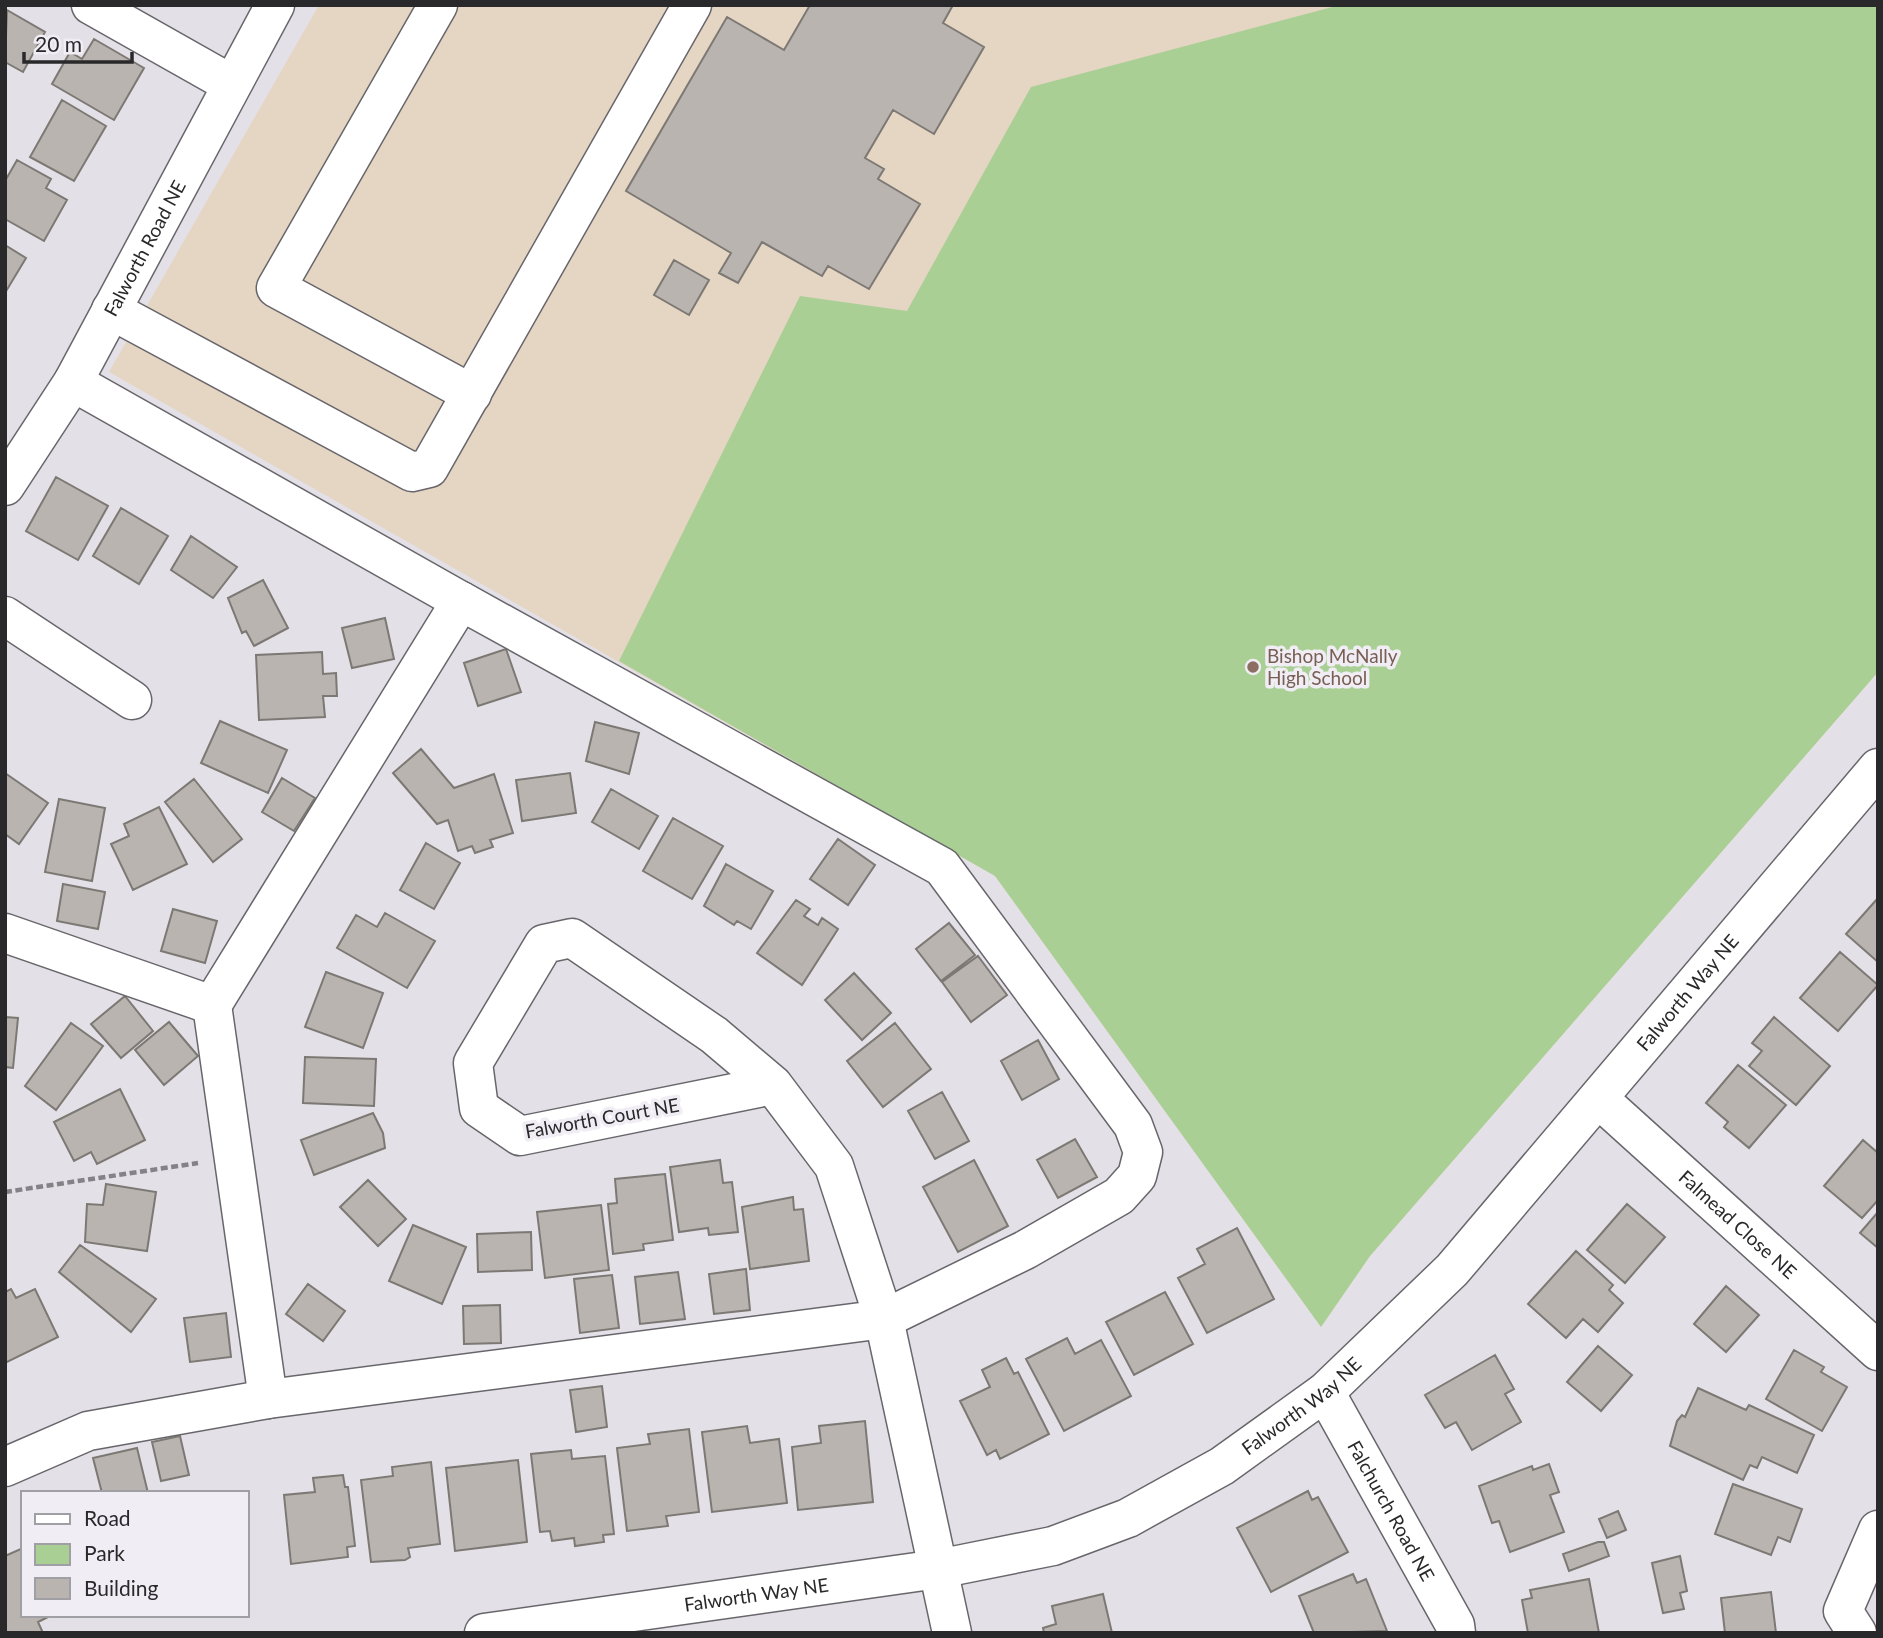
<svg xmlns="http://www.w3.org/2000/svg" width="1883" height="1638" font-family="Lato,sans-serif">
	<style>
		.education { fill: #e5d5c3 }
		.green { fill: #aacf95 }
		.building { fill: #b9b4af; stroke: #7c7873; stroke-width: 2 }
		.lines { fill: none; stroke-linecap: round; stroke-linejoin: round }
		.minor-casing { stroke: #68666b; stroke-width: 41 }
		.path { stroke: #848286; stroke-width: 4.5; stroke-dasharray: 7 3.5; stroke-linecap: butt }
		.minor { stroke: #fff; stroke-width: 38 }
		.education-dot { fill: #8d6e63; stroke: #f0eef4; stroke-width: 2.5 }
		.labels { text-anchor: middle; stroke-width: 7; stroke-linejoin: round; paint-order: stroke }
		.street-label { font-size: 19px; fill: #29282a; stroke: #f0eef4 }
		.education-label { font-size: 19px; fill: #785e54; stroke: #f0eef4; text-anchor: start }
	</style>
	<rect width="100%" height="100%" fill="#e3e0e7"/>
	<path class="education" d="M319,5H1878V672L1370,1256L1321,1327L995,876L109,372Z"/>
	<path class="green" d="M1340,5H1878V672L1370,1256L1321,1327L995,876L619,661L800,296L907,311L1031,87Z"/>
	<path class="building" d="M810,5H953L943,23L984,47L934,134L893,110L865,158L884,169L878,179L920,204L869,289L828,266L822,276L762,242L738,283L719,273L731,253L626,191L727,17L784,50Z
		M7,10L45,32L23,72L5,62Z
		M94,39L144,68L114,120L52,84L70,52L82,59Z
		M62,100L106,126L74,181L30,157Z
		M17,160L51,179L46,188L67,200L44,241L5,219V181Z
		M5,245L26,258L5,293Z
		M674,260L709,280L689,315L654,295Z
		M56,477L108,506L78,560L26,531Z
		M121,508L168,536L139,584L93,556Z
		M191,536L237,567L213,598L171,570Z
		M263,580L288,628L254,646L246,631L242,633L228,598Z
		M385,618L394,659L352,668L342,628Z
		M506,649L521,692L478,706L464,663Z
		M322,652L323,674L336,673L337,696H323L325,717L259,720L256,655Z
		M220,721L287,750L268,793L201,763Z
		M595,722L639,733L629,774L586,761Z
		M421,749L454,788L494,774L513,833L490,840L493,847L475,853L472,846L458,851L448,820L437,824L393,773Z
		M5,773L48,803L19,844L5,834Z
		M570,773L576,813L522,821L516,780Z
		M282,778L315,798L294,831L262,812Z
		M194,779L242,839L213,862L165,802Z
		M611,789L658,816L639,849L592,822Z
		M59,799L105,808L92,881L45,872Z
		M159,807L187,864L133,890L111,844L129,836L124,824Z
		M673,818L723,846L692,899L643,871Z
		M838,839L875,865L848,905L810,879Z
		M426,843L460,863L434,909L400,890Z
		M726,864L773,891L751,929L737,921L734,925L704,906Z
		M63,884L105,892L98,929L57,921Z
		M1878,898V962L1846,934Z
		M796,900L810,909L804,916L818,925L822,918L838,929L802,985L757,953Z
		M173,909L217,921L205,963L161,951Z
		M385,913L435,941L407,988L337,948L356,915L377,927Z
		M949,923L975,955L941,981L916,949Z
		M1840,952L1878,985L1838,1031L1800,998Z
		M978,956L1007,995L971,1022L942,982Z
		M326,972L383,993L363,1048L305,1027Z
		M854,973L891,1013L862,1040L825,1000Z
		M125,996L153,1031L121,1058L91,1024Z
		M5,1017L18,1018L13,1068L5,1067Z
		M1774,1017L1830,1066L1796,1105L1749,1066L1762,1051L1752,1043Z
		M169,1022L198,1056L164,1085L135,1050Z
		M71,1023L103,1046L56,1110L25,1086Z
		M895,1023L931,1069L883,1107L847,1061Z
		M1038,1040L1059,1079L1022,1100L1001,1061Z
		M305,1057L376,1059L374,1106L303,1103Z
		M1738,1065L1786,1105L1749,1148L1724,1127L1728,1122L1706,1103Z
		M120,1089L145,1140L97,1164L91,1152L74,1161L54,1122Z
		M942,1092L969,1141L935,1159L908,1111Z
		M373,1113L383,1133L385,1148L314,1175L301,1140Z
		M1075,1139L1097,1177L1058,1198L1037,1160Z
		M1863,1140L1878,1153V1200L1862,1218L1824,1186Z
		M720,1160L723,1183L732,1182L738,1232L709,1235L708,1228L679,1232L670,1167Z
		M974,1160L1008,1226L958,1252L923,1187Z
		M665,1174L673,1240L643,1244L644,1250L613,1254L608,1204L617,1203L615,1179Z
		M368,1180L406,1219L378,1246L340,1207Z
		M106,1184L156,1192L147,1251L85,1242L87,1204L103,1205Z
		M793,1197L794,1210L803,1209L809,1261L750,1269L742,1207Z
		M1627,1204L1665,1237L1625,1283L1587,1250Z
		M601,1205L609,1270L545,1278L537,1212Z
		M1878,1212V1248L1860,1233Z
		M413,1225L466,1247L442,1304L389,1281Z
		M1237,1228L1274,1299L1207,1333L1178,1278L1205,1264L1197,1249Z
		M531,1232L532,1270L478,1272L477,1234Z
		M80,1245L156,1299L131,1332L59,1272Z
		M1576,1251L1613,1285L1609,1290L1623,1303L1598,1332L1583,1319L1566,1338L1528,1304Z
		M746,1269L750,1310L714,1314L709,1274Z
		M678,1272L685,1319L640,1324L635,1277Z
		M612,1275L619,1328L580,1333L574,1279Z
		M308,1284L345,1311L323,1341L286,1314Z
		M1726,1286L1759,1315L1726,1352L1694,1324Z
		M11,1289L16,1298L35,1289L58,1337L5,1363V1292Z
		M1165,1292L1193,1344L1134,1375L1106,1322Z
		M500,1305L501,1343L464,1344L463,1306Z
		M226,1313L231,1357L190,1362L184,1318Z
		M1067,1338L1075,1354L1101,1340L1131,1396L1064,1431L1026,1359Z
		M1598,1346L1632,1375L1601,1411L1567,1382Z
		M1794,1350L1824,1367L1821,1372L1847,1387L1822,1431L1766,1399Z
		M1495,1355L1514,1389L1505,1394L1521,1422L1472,1450L1456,1422L1445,1428L1425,1395Z
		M1006,1358L1014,1374L1018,1372L1049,1434L1000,1459L996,1450L987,1455L960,1401L990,1387L982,1370Z
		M602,1386L607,1427L576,1432L570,1390Z
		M1698,1388L1746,1410L1749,1405L1814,1435L1797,1473L1762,1457L1757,1468L1750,1465L1743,1480L1670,1446L1677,1421L1682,1415L1685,1417Z
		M865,1421L873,1502L798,1510L792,1447L821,1443L819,1426Z
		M747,1426L750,1443L779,1439L787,1503L712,1512L702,1432Z
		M689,1429L699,1512L666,1516L668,1526L627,1531L617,1448L650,1444L648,1434Z
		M180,1436L189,1475L161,1481L152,1442Z
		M137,1448L148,1493H102L93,1458Z
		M571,1450L572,1459L605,1456L614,1534L603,1535L604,1542L575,1546L574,1538L552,1541L550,1531L540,1532L531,1454Z
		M518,1460L527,1542L455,1551L446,1468Z
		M431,1462L440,1544L408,1548L410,1557L405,1560L371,1562L361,1480L393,1476L392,1467Z
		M1549,1464L1559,1492L1550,1495L1564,1532L1510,1552L1499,1521L1492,1523L1479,1486L1532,1466L1533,1470Z
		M343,1475L345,1487H348L355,1546L347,1547L348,1557L291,1564L284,1495L315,1492L313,1478Z
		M1733,1484L1802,1509L1790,1542L1778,1537L1771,1555L1715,1534Z
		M1308,1491L1312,1500L1318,1497L1348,1552L1271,1592L1237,1528Z
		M1618,1511L1626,1530L1607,1538L1599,1519Z
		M1598,1542H1604L1609,1556L1569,1571L1563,1554Z
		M23,1548V1615H52L38,1622L43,1633H5V1556Z
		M1680,1556L1687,1591L1680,1593L1684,1609L1663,1613L1652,1563Z
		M1353,1574L1357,1583L1366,1579L1387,1631L1314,1633L1299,1596Z
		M1589,1579L1599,1633H1528L1522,1600L1532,1598L1530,1590Z
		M1771,1592L1776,1633H1725L1721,1598Z
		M1103,1594L1112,1633H1044L1043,1628L1056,1624L1052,1606Z"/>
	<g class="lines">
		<g class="minor-casing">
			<g id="minor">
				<path d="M91,5L231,84"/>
				<path d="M438,5L276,288L472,394"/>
				<path d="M111,310L412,472L429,468L692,5"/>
				<path d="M73,382L461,601"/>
				<path id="s1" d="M5,486L73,382L275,5"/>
				<path d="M5,616L132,700"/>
				<path d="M5,933L212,1005L461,601L942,867L1133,1125L1143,1152L1137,1176L1119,1196L1025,1250L884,1319L268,1399L88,1431L5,1467"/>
				<path d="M212,1005L268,1399"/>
				<path d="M773,1085L520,1136L479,1108L473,1063L544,944L572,938L714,1035L773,1085L834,1166L884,1319L952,1633"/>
				<path id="s2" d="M1599,1099L1878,1351"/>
				<path id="s3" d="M1325,1392L1455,1625L1456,1633"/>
				<path id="s4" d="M484,1633L938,1569L1053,1546L1128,1518L1222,1466L1325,1392L1452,1270L1878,768"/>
				<path d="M1857,1633L1843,1611L1878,1530"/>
			</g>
		</g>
		<path class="path" d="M5,1192L198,1163"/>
		<use href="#minor" class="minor"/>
	</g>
	<circle class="education-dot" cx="1253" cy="667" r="7"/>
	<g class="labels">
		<g class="street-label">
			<text dy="7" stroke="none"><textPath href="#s1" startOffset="276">Falworth Road NE</textPath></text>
			<text dy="7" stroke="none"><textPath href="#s4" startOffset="1430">Falworth Way NE</textPath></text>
			<text transform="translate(602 1118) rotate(-10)" y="7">Falworth Court NE</text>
			<text dy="7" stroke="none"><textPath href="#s2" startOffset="187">Falmead Close NE</textPath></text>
			<text dy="7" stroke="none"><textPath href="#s4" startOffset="863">Falworth Way NE</textPath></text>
			<text dy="7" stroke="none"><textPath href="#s3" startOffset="136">Falchurch Road NE</textPath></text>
			<text dy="7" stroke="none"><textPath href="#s4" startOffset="275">Falworth Way NE</textPath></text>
		</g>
		<g class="education-label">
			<text x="1267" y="663">Bishop McNally<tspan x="1267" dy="22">High School</tspan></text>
		</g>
	</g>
	<rect width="1883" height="1638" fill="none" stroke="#29282a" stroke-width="14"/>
	<rect x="21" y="1491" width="228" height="126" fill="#f0eef4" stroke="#a09fa3" stroke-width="2"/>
	<rect x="35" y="1514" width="35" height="10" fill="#ffffff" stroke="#a09fa3" stroke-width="2"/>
	<text x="84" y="1526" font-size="21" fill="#29282a">Road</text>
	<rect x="35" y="1544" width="35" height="21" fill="#aacf95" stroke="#a09fa3" stroke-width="2"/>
	<text x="84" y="1561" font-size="21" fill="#29282a">Park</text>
	<rect x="35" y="1578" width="35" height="21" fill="#b9b4af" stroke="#a09fa3" stroke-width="2"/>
	<text x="84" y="1596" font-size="21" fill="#29282a">Building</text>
	<path d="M24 52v10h108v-10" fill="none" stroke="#29282a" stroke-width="3.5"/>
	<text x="35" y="52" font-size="21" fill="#29282a" stroke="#f0eef4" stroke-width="5" paint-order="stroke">20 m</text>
</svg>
